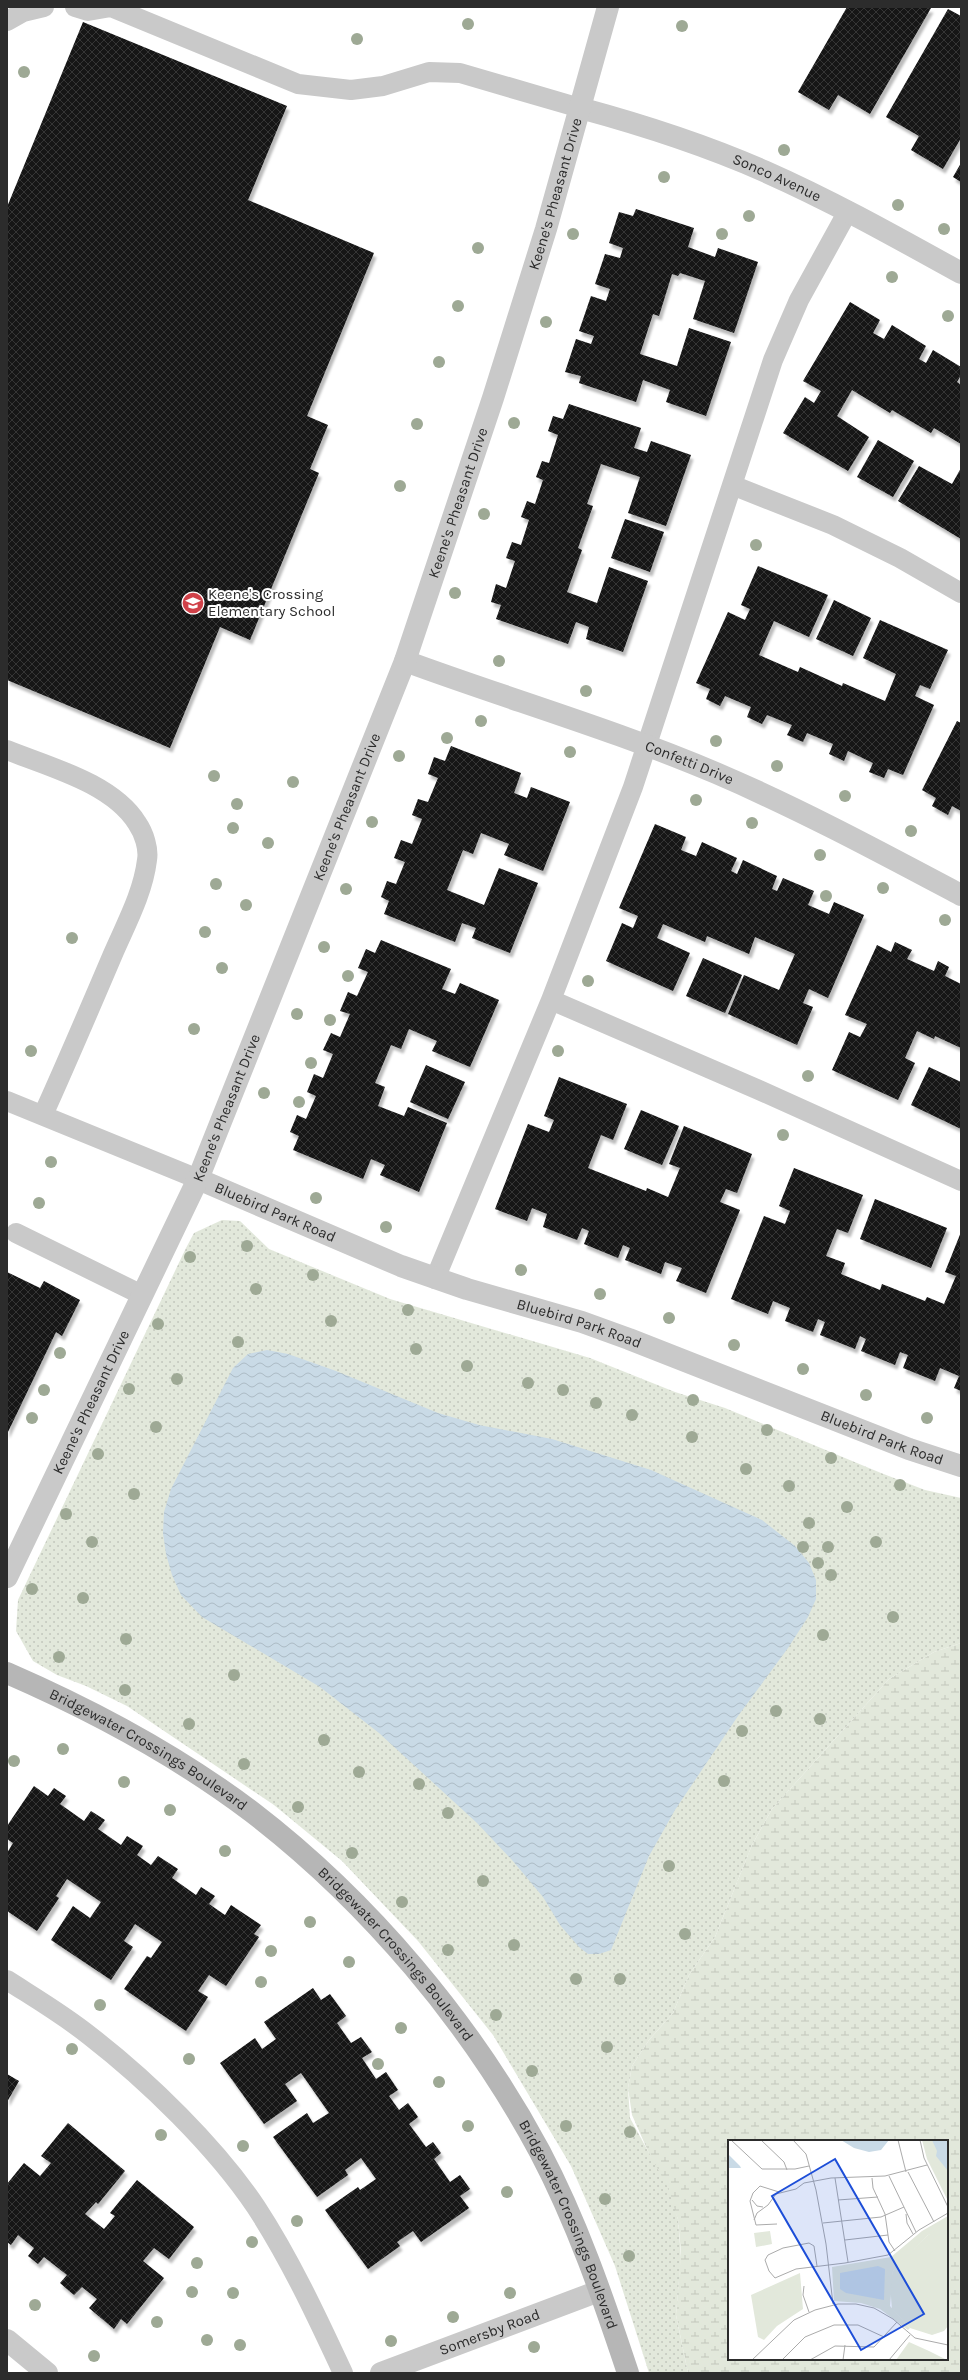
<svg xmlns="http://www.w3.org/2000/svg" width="968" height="2380" font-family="Karla,sans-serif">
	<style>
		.wetland { fill: url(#wetland-marsh); fill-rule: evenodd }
		.park { fill: url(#park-dots) }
		.water { fill: url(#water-waves) }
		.building { fill: url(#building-cross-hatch); filter: url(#shadow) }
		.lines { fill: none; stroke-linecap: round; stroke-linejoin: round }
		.lane { stroke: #c9c9c9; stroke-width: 20 }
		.street { stroke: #c9c9c9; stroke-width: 22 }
		.secondary { stroke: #b6b6b6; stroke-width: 22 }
		.tree { fill: #9ea995 }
		.labels { text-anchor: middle; stroke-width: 4; stroke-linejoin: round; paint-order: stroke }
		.street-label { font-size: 15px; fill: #2c2c2c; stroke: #fff }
		.poi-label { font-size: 15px; fill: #2c2c2c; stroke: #fff; text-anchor: start }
		.inset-road { fill: none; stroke: #ababab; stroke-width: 1 }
		.view { fill: #1d4ed8; fill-opacity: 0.15; stroke: #1d4ed8; stroke-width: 2 }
		.inset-edge { fill: none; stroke: #2c2c2c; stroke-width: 2 }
	</style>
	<defs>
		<pattern id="wetland-marsh" width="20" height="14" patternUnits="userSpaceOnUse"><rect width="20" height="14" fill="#e2e8db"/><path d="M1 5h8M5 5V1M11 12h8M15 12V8" fill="none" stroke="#c2c7bc"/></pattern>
		<pattern id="park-dots" width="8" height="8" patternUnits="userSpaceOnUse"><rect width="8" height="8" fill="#e2e8db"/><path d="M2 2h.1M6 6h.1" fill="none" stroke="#c2c7bc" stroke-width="1.8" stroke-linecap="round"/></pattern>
		<pattern id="water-waves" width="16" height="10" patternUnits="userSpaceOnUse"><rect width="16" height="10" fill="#c9dae6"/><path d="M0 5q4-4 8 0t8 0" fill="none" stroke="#adbbc5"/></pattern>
		<pattern id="building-cross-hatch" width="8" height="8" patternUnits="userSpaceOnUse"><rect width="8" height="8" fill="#131313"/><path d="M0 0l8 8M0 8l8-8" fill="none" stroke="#363636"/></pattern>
		<filter id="shadow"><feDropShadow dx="2.5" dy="4.5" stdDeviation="1" flood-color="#0004"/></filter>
	</defs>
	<rect width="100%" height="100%" fill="#fff"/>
	<path class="wetland" d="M961,1643V2373H688L676,2315L681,2253L678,2219L632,2115L628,2088L632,2066L649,2040L673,2013L689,1975L715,1937L752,1845L772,1809L889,1679L934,1652ZM729,2141H947V2359H729Z"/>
	<path class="park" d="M222,1220L240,1221L269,1249L390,1299L590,1358L675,1392L725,1408L881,1473L925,1490L961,1498V1643L934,1652L889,1679L772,1809L752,1845L715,1937L689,1975L673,2013L649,2040L632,2066L628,2088L630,2118L667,2186L678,2219L681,2258L676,2315L688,2373H649L615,2266L571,2166L493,2035L418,1941L342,1861L274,1805L127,1706L86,1686L57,1675L33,1661L16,1631L18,1600L186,1248L194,1233Z"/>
	<path class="water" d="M267,1350L288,1354L336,1371L438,1413L479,1425L552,1439L651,1470L762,1520L795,1546L809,1563L816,1580V1599L808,1617L788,1648L738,1716L675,1810L649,1856L611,1950L599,1954H588L579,1947L560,1925L543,1897L512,1860L477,1823L379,1733L320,1687L202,1617L181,1595L172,1575L166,1554L163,1533L164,1512L171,1489L233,1368L248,1354Z"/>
	<path class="building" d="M847,7L931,8L870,114L838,95L829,110L798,92Z
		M948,9L961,16V138L943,169L911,150L919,136L886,117Z
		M83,22L287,106L248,200L374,253L307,416L328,425L310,469L319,473L250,640L220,627L170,748L7,680V207Z
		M961,163V182L953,177Z
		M636,209L694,228L688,247L715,257L718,248L758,262L734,333L693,319L705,281L680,273L678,276L672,274L659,316L653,314L640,354L677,366L689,328L731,342L706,416L666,402L670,390L643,380L636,402L579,383L581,376L565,372L576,339L591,344L594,336L579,331L591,296L606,301L610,289L595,284L605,254L620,258L623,248L609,243L619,212L633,216Z
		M850,302L880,320L873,333L884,339L892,325L926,346L919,359L926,363L933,350L961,367V375L957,382L961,385V444L934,428L931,433L892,410L890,413L852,390L837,416L869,437L848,471L783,433L805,397L814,403L821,391L803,381Z
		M569,404L641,428L634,448L647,452L651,441L691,455L666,526L628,513L640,477L601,464L587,504L593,506L578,548L582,550L567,592L597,603L609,567L648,581L623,652L586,639L589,627L576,622L568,644L496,619L501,605L491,602L496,584L506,588L515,561L506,558L512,542L521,545L529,520L521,517L527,501L535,504L543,480L536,477L542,461L549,463L558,435L548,431L553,416L563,419Z
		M878,440L914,461L893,497L857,477Z
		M919,466L952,484L961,468V539L898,501Z
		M625,519L664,532L650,572L611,558Z
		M758,566L828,595L809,637L774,621L759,655L798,672L800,667L842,686L843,683L885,701L896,674L863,658L880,620L948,650L930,689L920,685L915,696L934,705L903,775L888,769L884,778L869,772L873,763L848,751L844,761L829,754L833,744L807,733L803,742L787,735L792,725L767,715L762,724L747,717L751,707L725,696L720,706L706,699L710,689L696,683L728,612L745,620L750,609L741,605Z
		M834,600L871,618L853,656L816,639Z
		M957,721L961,723V811L952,806L948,815L932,806L936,798L922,790Z
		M451,746L521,773L514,793L527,798L531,787L570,802L543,871L504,855L509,844L481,833L473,854L463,850L447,890L484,905L499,868L538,883L510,953L472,938L476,928L462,923L455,942L384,914L389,901L381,897L387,881L396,884L405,862L394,858L401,840L412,844L422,819L412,815L418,799L428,802L438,778L428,774L434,757L445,761Z
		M655,824L686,837L681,850L696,856L702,842L737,858L731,871L737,874L743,860L777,876L772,889L777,891L783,878L814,891L808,905L829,914L834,902L864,915L828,998L809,989L803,1003L813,1007L797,1045L728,1014L744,975L779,990L795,954L755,937L749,954L707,936L705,942L663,924L657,938L690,953L673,991L606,961L622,923L633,928L638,916L619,908Z
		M381,940L451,969L442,989L455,994L460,983L499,1000L470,1067L432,1051L437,1041L409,1029L401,1049L391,1045L375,1083L385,1087L378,1106L404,1116L408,1107L447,1123L419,1192L380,1175L385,1165L371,1159L363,1179L293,1150L299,1136L290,1132L297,1115L306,1119L316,1096L307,1092L314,1074L323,1078L333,1054L323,1050L331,1033L340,1037L350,1014L340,1011L348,992L357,996L368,972L358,968L366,949L375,953Z
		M895,942L912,950L907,959L934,971L938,961L949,967L945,976L961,984V1048L935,1036L934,1039L917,1031L905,1058L915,1063L898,1100L832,1070L849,1032L860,1037L867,1024L845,1015L877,945L891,952Z
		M703,958L742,975L725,1013L686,996Z
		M426,1065L465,1082L448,1119L410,1102Z
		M929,1067L961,1082V1129L911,1105Z
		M559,1077L627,1104L613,1140L601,1135L588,1168L646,1191L647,1188L668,1197L680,1168L669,1164L684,1126L752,1154L737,1193L726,1189L720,1202L740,1210L706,1293L676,1281L682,1268L665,1262L661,1274L625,1260L630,1248L623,1245L618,1258L584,1244L589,1231L582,1228L577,1240L543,1227L547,1214L532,1208L527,1221L495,1209L528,1124L549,1132L554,1120L544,1116Z
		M641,1110L679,1126L662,1165L624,1149Z
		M794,1168L863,1195L848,1233L837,1229L826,1256L845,1263L841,1274L880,1290L882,1284L925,1301L927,1297L944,1304L956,1276L945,1272L961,1232V1391L954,1388L959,1376L940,1368L935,1381L903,1368L908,1355L900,1352L895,1365L861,1351L866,1339L860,1336L855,1349L820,1335L825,1322L818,1319L813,1332L785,1321L790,1308L773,1301L768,1314L731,1299L764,1216L785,1224L790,1211L779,1206Z
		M875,1199L947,1228L931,1268L860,1239Z
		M7,1272L40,1288L44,1281L80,1300L62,1336L56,1332L7,1434Z
		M34,1786L48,1796L54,1788L66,1796L60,1804L84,1821L91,1811L105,1820L98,1829L121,1845L127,1836L143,1846L137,1855L151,1865L158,1856L178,1869L172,1878L196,1895L201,1887L215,1896L209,1904L225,1915L231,1905L261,1925L254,1934L259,1937L226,1986L209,1975L198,1991L208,1997L186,2031L124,1989L147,1956L151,1958L162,1942L135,1924L124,1941L133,1947L111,1980L51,1940L73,1906L90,1918L101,1902L67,1879L56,1896L59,1898L37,1931L7,1911V1853L13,1843L7,1839V1826Z
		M313,1988L321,2000L330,1994L346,2016L337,2023L351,2043L361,2037L372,2052L362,2058L376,2079L386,2072L398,2090L389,2096L399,2110L408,2103L418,2117L409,2124L426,2147L433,2142L441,2153L434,2159L450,2182L460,2175L470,2189L460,2196L469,2208L421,2242L413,2231L397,2242L400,2246L368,2269L325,2210L358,2187L360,2190L376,2179L361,2158L345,2170L348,2175L317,2197L273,2137L307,2113L313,2123L329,2113L301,2073L285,2084L297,2101L264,2124L220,2063L255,2038L262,2049L276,2039L264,2022Z
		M7,2074L19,2081L7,2102Z
		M68,2123L125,2171L98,2204L96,2202L85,2214L104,2229L115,2216L110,2213L137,2180L194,2227L169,2259L154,2248L143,2261L164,2278L127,2324L121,2319L114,2329L89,2308L97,2299L82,2287L74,2295L60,2283L67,2275L44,2257L38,2264L28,2256L34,2248L18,2235L11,2245L7,2242V2184L24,2163L40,2176L51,2163L41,2156Z"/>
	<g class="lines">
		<path class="lane" d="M75,7L88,11L111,7L298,84L351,90L383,86L429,72L460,73L580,108
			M7,21L23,12L44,7
			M732,485L833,525L900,558L961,593
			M7,750C49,767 112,783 137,823C144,833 149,849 147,860C143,893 126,924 113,954C90,1008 67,1062 43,1115
			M551,1000L759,1090L961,1181
			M7,1101L198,1179
			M16,1233L142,1295
			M435,1279L551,1000L633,787L773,360L799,300L848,211
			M7,1980C35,1998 64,2015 90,2036C148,2081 215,2146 256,2207C290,2259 317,2317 343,2373"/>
		<g class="street">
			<path id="s1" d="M580,108C643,125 705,145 764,171C832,201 896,237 961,273"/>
			<path id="s2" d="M405,661C508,699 615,730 716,773C800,809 880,852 961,895"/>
			<path id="s3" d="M198,1179L401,1266L467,1289L582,1322L629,1339L909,1449L961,1466"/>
			<path id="s4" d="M7,1577L198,1179L405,661L493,398L546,229L608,7"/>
			<path d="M7,2340L47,2373"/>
			<path id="s5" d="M381,2373L599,2291"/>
		</g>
		<path class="secondary" id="s6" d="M7,1673C92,1710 178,1756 252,1812C368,1901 471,2023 540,2152C577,2222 603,2298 628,2373"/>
	</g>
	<g class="tree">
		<circle cx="468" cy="24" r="6"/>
		<circle cx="682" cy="26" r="6"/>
		<circle cx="357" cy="39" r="6"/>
		<circle cx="24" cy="72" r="6"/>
		<circle cx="784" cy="150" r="6"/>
		<circle cx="664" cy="177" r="6"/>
		<circle cx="898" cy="205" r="6"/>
		<circle cx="749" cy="216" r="6"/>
		<circle cx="944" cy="229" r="6"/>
		<circle cx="573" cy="234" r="6"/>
		<circle cx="722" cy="234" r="6"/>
		<circle cx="478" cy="248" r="6"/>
		<circle cx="892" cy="277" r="6"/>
		<circle cx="458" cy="306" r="6"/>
		<circle cx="948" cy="316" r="6"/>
		<circle cx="546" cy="322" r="6"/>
		<circle cx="439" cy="362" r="6"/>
		<circle cx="514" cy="423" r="6"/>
		<circle cx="417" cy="424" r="6"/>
		<circle cx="400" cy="486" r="6"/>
		<circle cx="484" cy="514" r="6"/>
		<circle cx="756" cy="545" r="6"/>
		<circle cx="455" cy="593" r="6"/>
		<circle cx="499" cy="661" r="6"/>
		<circle cx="586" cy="691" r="6"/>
		<circle cx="481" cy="721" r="6"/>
		<circle cx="447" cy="738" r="6"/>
		<circle cx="716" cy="741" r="6"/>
		<circle cx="570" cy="752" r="6"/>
		<circle cx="399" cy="756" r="6"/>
		<circle cx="777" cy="766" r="6"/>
		<circle cx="214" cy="776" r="6"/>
		<circle cx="293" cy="782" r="6"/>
		<circle cx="845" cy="796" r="6"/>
		<circle cx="696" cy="800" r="6"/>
		<circle cx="237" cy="804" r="6"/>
		<circle cx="372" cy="822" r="6"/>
		<circle cx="752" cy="823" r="6"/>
		<circle cx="233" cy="828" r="6"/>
		<circle cx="911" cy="831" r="6"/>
		<circle cx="268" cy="843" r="6"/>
		<circle cx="820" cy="855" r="6"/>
		<circle cx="216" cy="884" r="6"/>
		<circle cx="883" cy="888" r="6"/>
		<circle cx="346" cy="889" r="6"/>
		<circle cx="826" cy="896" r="6"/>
		<circle cx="246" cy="905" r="6"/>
		<circle cx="945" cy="920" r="6"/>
		<circle cx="205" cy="932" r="6"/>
		<circle cx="72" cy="938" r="6"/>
		<circle cx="324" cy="947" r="6"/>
		<circle cx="222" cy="968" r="6"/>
		<circle cx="348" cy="976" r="6"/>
		<circle cx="588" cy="981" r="6"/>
		<circle cx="297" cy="1014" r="6"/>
		<circle cx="330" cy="1020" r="6"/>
		<circle cx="194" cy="1029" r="6"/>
		<circle cx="31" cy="1051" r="6"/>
		<circle cx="558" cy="1051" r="6"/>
		<circle cx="311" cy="1063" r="6"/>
		<circle cx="808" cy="1076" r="6"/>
		<circle cx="264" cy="1093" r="6"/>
		<circle cx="299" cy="1102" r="6"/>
		<circle cx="783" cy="1135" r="6"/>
		<circle cx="51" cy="1162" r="6"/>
		<circle cx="316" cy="1198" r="6"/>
		<circle cx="39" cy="1203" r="6"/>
		<circle cx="386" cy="1227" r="6"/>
		<circle cx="247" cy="1246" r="6"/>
		<circle cx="190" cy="1257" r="6"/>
		<circle cx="521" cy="1270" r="6"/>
		<circle cx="313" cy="1275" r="6"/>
		<circle cx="256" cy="1289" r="6"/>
		<circle cx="600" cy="1294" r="6"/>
		<circle cx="408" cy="1310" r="6"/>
		<circle cx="669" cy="1318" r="6"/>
		<circle cx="331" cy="1321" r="6"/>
		<circle cx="158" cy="1324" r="6"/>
		<circle cx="238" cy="1342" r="6"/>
		<circle cx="734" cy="1345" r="6"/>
		<circle cx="416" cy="1349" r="6"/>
		<circle cx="60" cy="1353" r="6"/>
		<circle cx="467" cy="1366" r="6"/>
		<circle cx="803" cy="1369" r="6"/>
		<circle cx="177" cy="1379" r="6"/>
		<circle cx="528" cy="1383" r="6"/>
		<circle cx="129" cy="1389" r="6"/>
		<circle cx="44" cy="1390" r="6"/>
		<circle cx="563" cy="1390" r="6"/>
		<circle cx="866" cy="1395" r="6"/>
		<circle cx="693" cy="1400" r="6"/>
		<circle cx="596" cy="1403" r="6"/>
		<circle cx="632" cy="1415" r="6"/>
		<circle cx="32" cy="1418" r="6"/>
		<circle cx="927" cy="1418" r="6"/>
		<circle cx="156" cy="1427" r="6"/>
		<circle cx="767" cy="1430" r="6"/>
		<circle cx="692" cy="1437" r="6"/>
		<circle cx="98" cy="1454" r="6"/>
		<circle cx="831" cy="1458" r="6"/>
		<circle cx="746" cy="1469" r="6"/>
		<circle cx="900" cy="1485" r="6"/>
		<circle cx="789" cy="1486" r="6"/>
		<circle cx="134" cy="1494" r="6"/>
		<circle cx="847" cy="1507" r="6"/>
		<circle cx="66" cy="1514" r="6"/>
		<circle cx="809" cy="1523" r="6"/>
		<circle cx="92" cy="1542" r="6"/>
		<circle cx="876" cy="1542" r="6"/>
		<circle cx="803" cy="1547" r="6"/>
		<circle cx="828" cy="1547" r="6"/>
		<circle cx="818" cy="1563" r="6"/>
		<circle cx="831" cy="1575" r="6"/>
		<circle cx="32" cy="1589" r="6"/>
		<circle cx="83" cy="1598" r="6"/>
		<circle cx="893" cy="1617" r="6"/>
		<circle cx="823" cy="1635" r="6"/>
		<circle cx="126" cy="1639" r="6"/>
		<circle cx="59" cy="1657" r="6"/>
		<circle cx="234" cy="1675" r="6"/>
		<circle cx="125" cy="1690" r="6"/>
		<circle cx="776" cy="1711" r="6"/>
		<circle cx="820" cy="1719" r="6"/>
		<circle cx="189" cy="1724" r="6"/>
		<circle cx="742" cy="1731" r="6"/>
		<circle cx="324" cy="1740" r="6"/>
		<circle cx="63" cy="1749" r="6"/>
		<circle cx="14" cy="1761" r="6"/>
		<circle cx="244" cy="1764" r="6"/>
		<circle cx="359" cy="1772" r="6"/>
		<circle cx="724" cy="1781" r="6"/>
		<circle cx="124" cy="1782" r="6"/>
		<circle cx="419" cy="1784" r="6"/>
		<circle cx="298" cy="1807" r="6"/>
		<circle cx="170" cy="1810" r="6"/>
		<circle cx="448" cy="1813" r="6"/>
		<circle cx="225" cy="1851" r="6"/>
		<circle cx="352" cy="1853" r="6"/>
		<circle cx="669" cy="1866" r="6"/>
		<circle cx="483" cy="1881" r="6"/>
		<circle cx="402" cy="1902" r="6"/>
		<circle cx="310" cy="1922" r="6"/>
		<circle cx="685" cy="1934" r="6"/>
		<circle cx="514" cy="1945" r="6"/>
		<circle cx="448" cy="1950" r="6"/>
		<circle cx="271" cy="1951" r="6"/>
		<circle cx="349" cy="1962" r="6"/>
		<circle cx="576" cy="1979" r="6"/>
		<circle cx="620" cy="1979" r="6"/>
		<circle cx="261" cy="1982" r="6"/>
		<circle cx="100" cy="2005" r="6"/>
		<circle cx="496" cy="2015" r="6"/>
		<circle cx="401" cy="2028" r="6"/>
		<circle cx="607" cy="2047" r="6"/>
		<circle cx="72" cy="2049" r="6"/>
		<circle cx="189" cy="2059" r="6"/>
		<circle cx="378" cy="2064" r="6"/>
		<circle cx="532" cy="2071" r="6"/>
		<circle cx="439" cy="2082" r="6"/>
		<circle cx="468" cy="2126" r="6"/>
		<circle cx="566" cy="2126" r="6"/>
		<circle cx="630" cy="2132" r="6"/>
		<circle cx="161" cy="2135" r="6"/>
		<circle cx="243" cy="2146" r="6"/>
		<circle cx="507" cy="2192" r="6"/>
		<circle cx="605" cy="2199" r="6"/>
		<circle cx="297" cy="2221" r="6"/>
		<circle cx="252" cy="2242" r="6"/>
		<circle cx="629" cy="2256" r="6"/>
		<circle cx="197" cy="2263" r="6"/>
		<circle cx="192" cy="2292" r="6"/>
		<circle cx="233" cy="2293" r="6"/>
		<circle cx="510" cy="2293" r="6"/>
		<circle cx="35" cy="2305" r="6"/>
		<circle cx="453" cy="2317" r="6"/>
		<circle cx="157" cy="2322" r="6"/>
		<circle cx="207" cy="2340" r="6"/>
		<circle cx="391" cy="2341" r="6"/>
		<circle cx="240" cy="2345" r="6"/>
		<circle cx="534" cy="2347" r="6"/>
		<circle cx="94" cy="2356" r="6"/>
	</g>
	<defs>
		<g id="school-disc" transform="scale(1.15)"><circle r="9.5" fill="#d04149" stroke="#fff"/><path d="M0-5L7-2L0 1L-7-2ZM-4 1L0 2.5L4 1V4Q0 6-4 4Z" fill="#fff"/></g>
	</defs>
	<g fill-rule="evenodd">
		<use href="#school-disc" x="193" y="603"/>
	</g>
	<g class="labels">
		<g class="street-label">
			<text dy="5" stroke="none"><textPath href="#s1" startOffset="209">Sonco Avenue</textPath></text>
			<text dy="5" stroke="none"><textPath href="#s4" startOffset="1490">Keene's Pheasant Drive</textPath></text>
			<text dy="5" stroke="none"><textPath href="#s4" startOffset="1166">Keene's Pheasant Drive</textPath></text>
			<text dy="5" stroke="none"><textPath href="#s2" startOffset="302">Confetti Drive</textPath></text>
			<text dy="5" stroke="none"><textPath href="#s4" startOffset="842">Keene's Pheasant Drive</textPath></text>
			<text dy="5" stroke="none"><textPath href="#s4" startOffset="518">Keene's Pheasant Drive</textPath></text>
			<text dy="5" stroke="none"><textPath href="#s3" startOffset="84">Bluebird Park Road</textPath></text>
			<text dy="5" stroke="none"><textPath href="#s3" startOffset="408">Bluebird Park Road</textPath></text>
			<text dy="5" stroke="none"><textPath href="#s4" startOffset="194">Keene's Pheasant Drive</textPath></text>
			<text dy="5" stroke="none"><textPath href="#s3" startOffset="732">Bluebird Park Road</textPath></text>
			<text dy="5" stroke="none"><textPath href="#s6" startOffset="161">Bridgewater Crossings Boulevard</textPath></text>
			<text dy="5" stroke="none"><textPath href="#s6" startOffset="485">Bridgewater Crossings Boulevard</textPath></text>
			<text dy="5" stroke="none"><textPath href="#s6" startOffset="809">Bridgewater Crossings Boulevard</textPath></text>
			<text dy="5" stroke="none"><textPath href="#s5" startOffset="116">Somersby Road</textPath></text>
		</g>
		<g class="poi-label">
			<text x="208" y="599">Keene's Crossing<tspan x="208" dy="17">Elementary School</tspan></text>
		</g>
	</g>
	<g transform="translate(728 2140)">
		<rect width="220" height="220" fill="#fff"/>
		<path d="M207,92H220V186L216,191L204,195L182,188L164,169L162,144L165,131L170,124L200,95ZM181,202L201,211L219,220H168Z" fill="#e2e8db"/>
		<path d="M194,0H220V61L199,19ZM220,76V92L200,95L165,131L162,166L182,188L180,190L152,169L133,163L106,161L104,127L163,117L194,91ZM72,133L75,169L49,186L36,200L30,197L23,155Z" fill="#e2e8db"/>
		<path d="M42,91L44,104L28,107L26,93Z" fill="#e2e8db"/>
		<path d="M113,0H161L153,10L141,12L126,8ZM204,0H220V31L208,16L209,11ZM0,14L12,26L13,28H0ZM150,126L157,129L156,160L118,153L112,149V133Z" fill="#c9dae6"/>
		<path class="inset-road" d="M3,0L34,29H67L81,26M33,0L56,22L59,30M65,0L78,14L88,50L98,104L105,164M170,0L178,32M192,0L196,18L220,67M180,32L206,82M161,36L188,92M107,38L120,122M144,38L145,48L157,74L161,102L167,111M24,60L29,66L35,67M110,60L150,57M178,74L179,83L185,94M26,80L29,73L40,65L48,54L68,49L76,43L103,38L157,36L199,25M95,83L153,77L176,67M49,84L28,85L22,61L25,53L32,46L51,52M117,100L160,95M89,126L86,106L81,103L55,108L40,115L37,120L41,131L47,138L68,129L117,123L160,115L191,90L220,73M76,146L75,155L81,172M24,220L66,180L87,170L110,164H128L146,168L165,179L187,198L220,205M54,220L77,197L106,185H130L156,197M82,220L107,206L146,207L169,182M115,220L117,205M161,220L182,195"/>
		<path class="view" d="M107,19L196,174L133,210L44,56Z"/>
		<rect width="220" height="220" class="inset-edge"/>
	</g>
	<rect width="968" height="2380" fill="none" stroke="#2c2c2c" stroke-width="16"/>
</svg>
